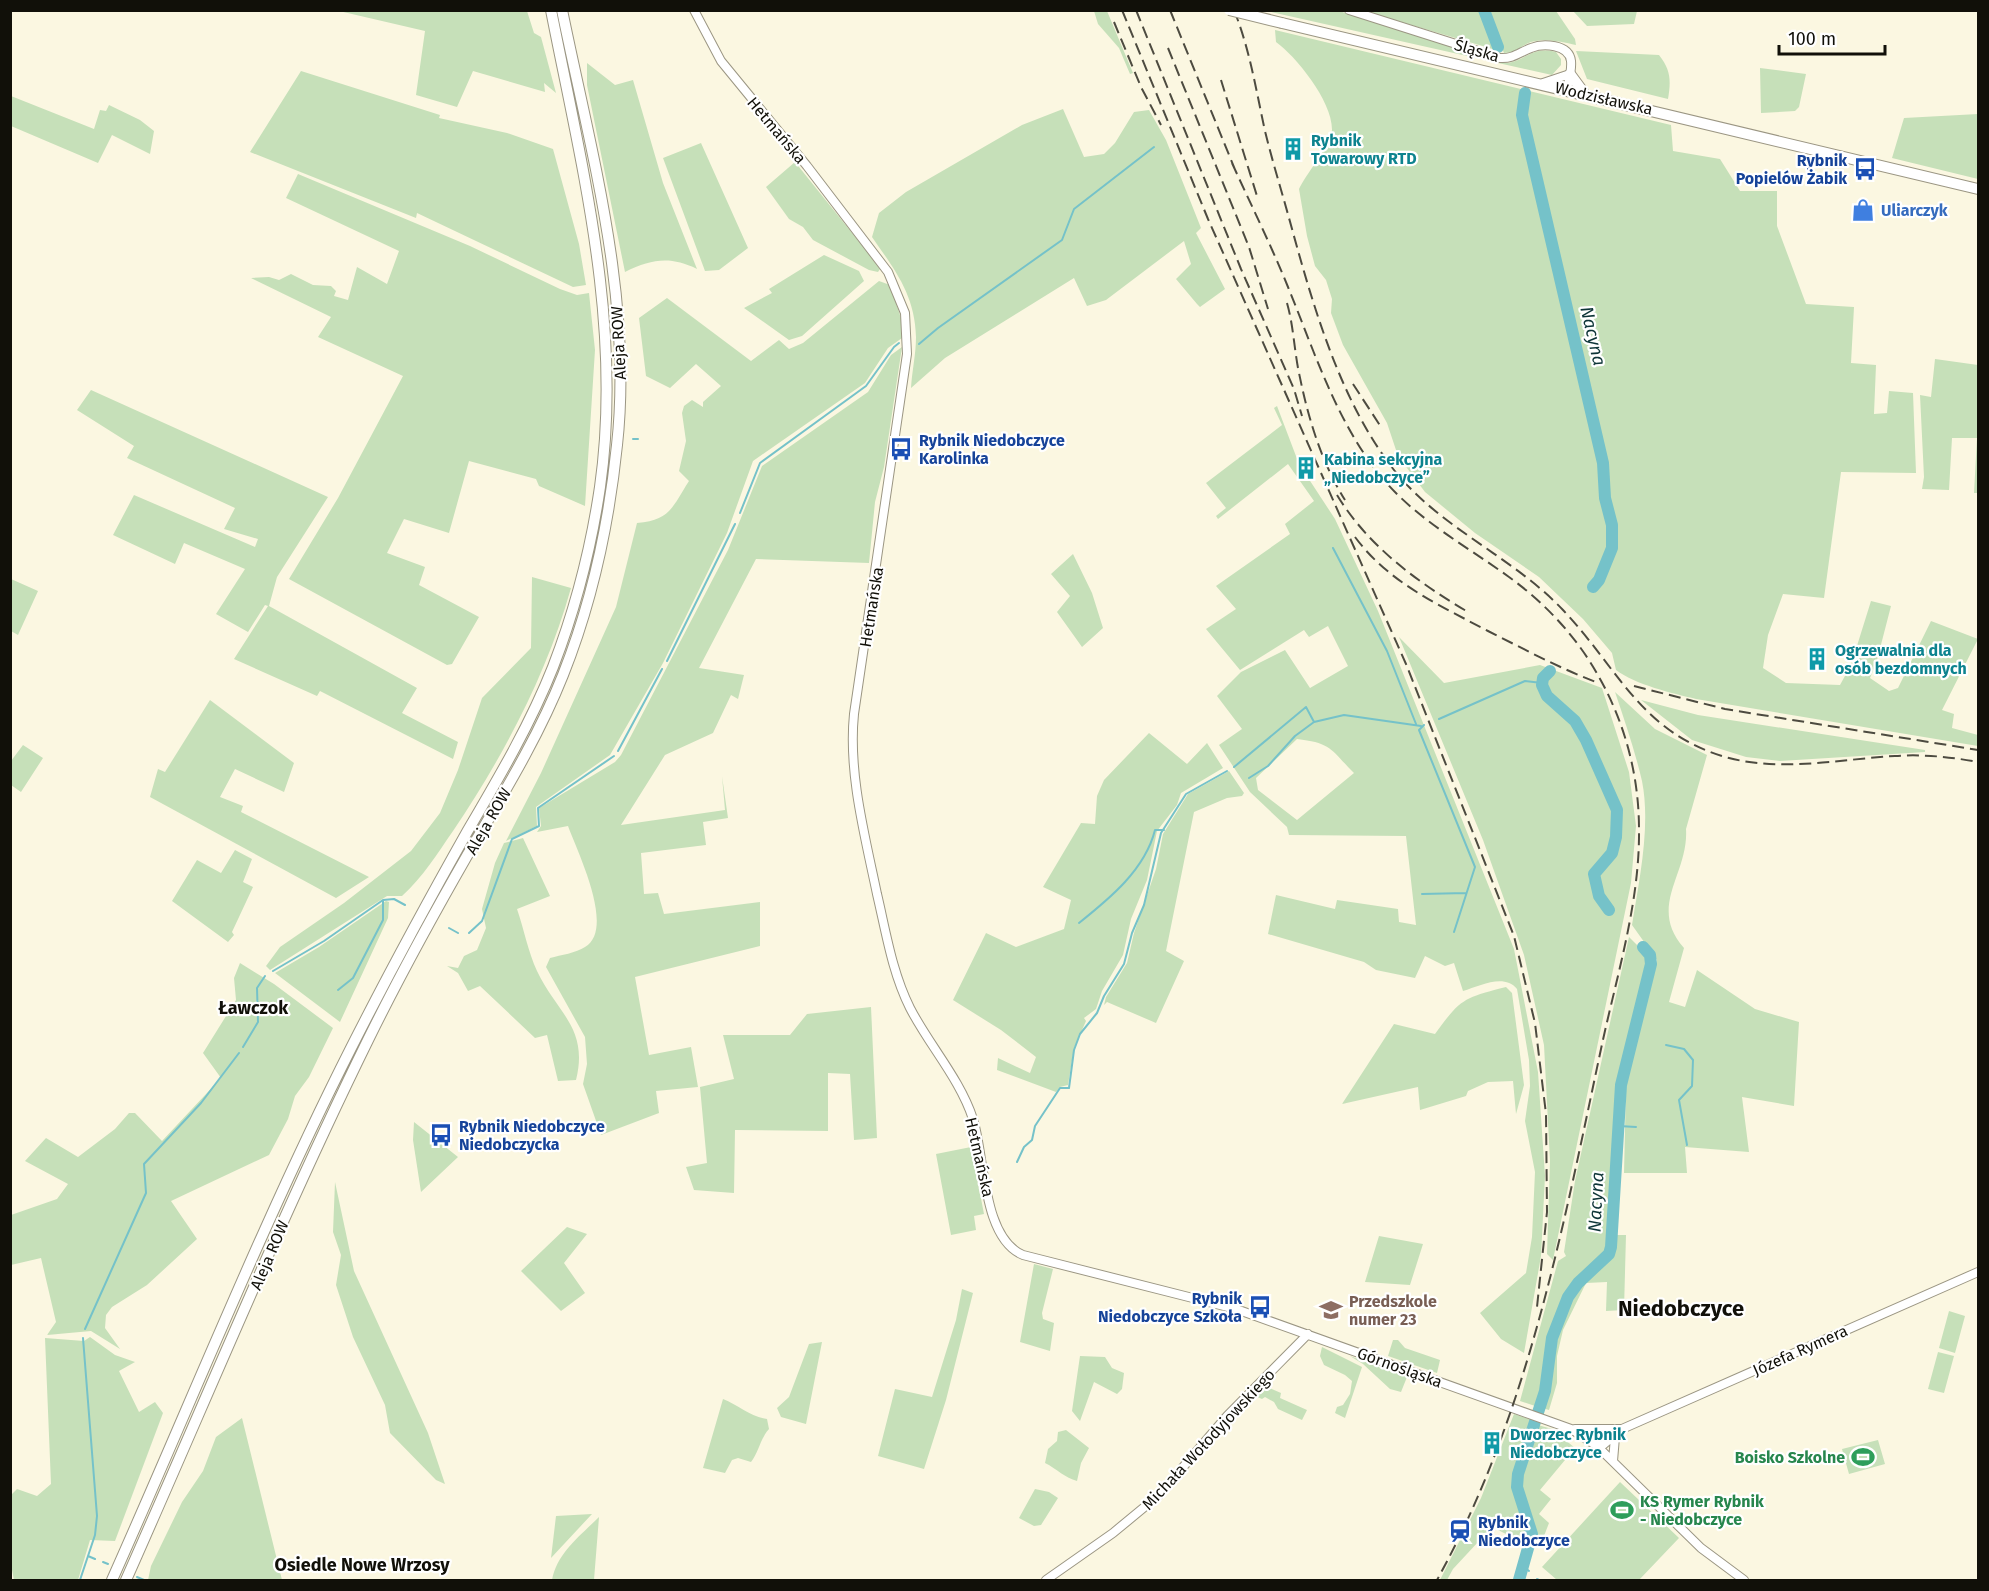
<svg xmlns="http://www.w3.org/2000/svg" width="1989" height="1591" font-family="'Fira Sans',sans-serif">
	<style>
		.green { fill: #c6e0b9; fill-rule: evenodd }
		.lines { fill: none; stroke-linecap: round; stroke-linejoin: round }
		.stream { stroke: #75c2c9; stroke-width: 2 }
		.river { stroke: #75c2c9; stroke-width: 12 }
		.tertiary-casing { stroke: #9b9683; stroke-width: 10 }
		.primary-casing { stroke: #9b9683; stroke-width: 12 }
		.tertiary { stroke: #fff; stroke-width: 8 }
		.primary { stroke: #fff; stroke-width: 10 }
		.rail { stroke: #4d4b40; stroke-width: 2; stroke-dasharray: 12 6; stroke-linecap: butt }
		.primary-bridge-casing { stroke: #9b9683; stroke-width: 12; stroke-linecap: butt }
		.primary-bridge { stroke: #fff; stroke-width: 10 }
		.labels { text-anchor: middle; stroke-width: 4.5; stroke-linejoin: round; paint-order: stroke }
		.street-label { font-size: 16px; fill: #111009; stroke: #fff }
		.culture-label { font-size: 16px; font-weight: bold; fill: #0d838f; stroke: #fff; text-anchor: start }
		.transit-label { font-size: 16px; font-weight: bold; fill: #164399; stroke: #fff; text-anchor: start }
		.shop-label { font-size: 16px; font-weight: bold; fill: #366cbe; stroke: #fff; text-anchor: start }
		.education-label { font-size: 16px; font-weight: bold; fill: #785e54; stroke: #fff; text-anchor: start }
		.leisure-label { font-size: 16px; font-weight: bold; fill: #27864d; stroke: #fff; text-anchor: end }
		.water-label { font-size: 18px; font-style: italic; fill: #0e3538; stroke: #fff }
		.neighbourhood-label { font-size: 18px; font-weight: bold; fill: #111009; stroke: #fff }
		.district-label { font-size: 22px; font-weight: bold; fill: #111009; stroke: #fff }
	</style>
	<rect width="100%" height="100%" fill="#fbf7e1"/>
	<path class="green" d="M339,11H527L534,33L541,37L556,93L544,83L545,92L473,71L457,107L416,95L425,31Z
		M1094,11H1107L1133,73L1130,74L1119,48L1098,24Z
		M1267,11H1339L1508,63C1528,59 1532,46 1556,52L1561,59V65L1552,75Z
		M1364,11H1481L1486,18L1496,50Z
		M1487,11H1556L1575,39L1576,45C1562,42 1545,38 1531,42C1520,46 1516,53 1504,53Z
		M1573,11H1637L1634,24L1587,26Z
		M1275,30L1671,125L1673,151L1720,159L1740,191H1777V226L1806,304L1854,307L1851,363L1876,365L1874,414L1887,413L1889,391L1913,393L1916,473L1841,472L1824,598L1783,594L1768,635L1763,668L1786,683L1840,685L1851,665L1871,601L1891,606L1876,664L1870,678L1889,691L1898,688L1931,621L1978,639L1942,710L1954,714L1952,728L1978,735V746L1696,699C1672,693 1636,685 1616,670L1612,653L1583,619L1539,577L1475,533L1425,492L1398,456L1387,423L1343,345L1331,313L1332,299L1326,280L1315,266L1307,236L1299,189C1305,176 1328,147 1331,137C1339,109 1297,57 1276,42Z
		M1576,51L1659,55C1671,70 1671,81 1668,99L1587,79Z
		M587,63L615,85L633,80L663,183L697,269C670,256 652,259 625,272L587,85Z
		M1760,68L1806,74L1799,107L1795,111L1761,113Z
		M301,71L440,115L439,118L507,133L553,149L579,244L586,285L573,287L417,213L416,218L250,152Z
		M11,96L94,129L100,110L106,111L109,105L140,120L154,131L150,154L112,135L98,163L11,126Z
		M1063,109L1084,157L1104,154L1115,143L1134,112L1149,110L1166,140L1201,228L1196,233L1225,289L1200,307L1197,304L1176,279L1191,264L1184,241L1106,300L1087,306L1074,278L945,358L911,388C912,371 916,354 916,337C915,294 894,269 872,237L879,213L906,192L1022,125Z
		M1978,114V179L1892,158L1904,118Z
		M701,143L748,248L719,270L705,271L663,158Z
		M795,162L873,259L880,269L878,272L869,270L813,240L803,227L789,219L766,187Z
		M298,174L470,246L560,289L577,295L589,293L595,350L585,506L539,486L536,479L469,461L449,533L404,519L387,553L425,567L419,585L479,617L452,664L447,665L289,579L338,498L403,376L318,337L331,317L251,278L269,277L279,280L291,274L313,285L331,286L336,291L334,296L348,300L357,267L387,284L399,251L286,198Z
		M824,255L859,271L864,281L802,336L789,340L744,308L772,293L769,289Z
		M879,281L890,285L902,321V338L888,348L865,383L753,461L727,533L663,663L610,755L536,807L537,826L506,841L541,773L616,607L637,523C671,520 672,507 689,481L679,471L686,441L682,413L684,406L692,400L703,407V402L721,386L696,364L670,388L646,376L639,318L667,298L751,361L779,340L789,349L803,343Z
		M902,347L884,467L875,502L869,563L756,559L699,668L744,675L738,699L731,695L713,733L665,755L621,825L725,810L722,776L728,818L703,822L706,845L641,853L644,894L658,893L664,914L760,902V946L635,977L649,1055L691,1047L698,1087L656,1091L659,1113L601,1135L583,1084L587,1064L585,1037L546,967L550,958C561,955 576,953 585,947C616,929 577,851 568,826L537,832L541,826L539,808L615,762L621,755L728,550L762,466L868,392L891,355Z
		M1935,359L1978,365V493H1974L1977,438H1952L1949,490L1922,489L1924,477L1920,395L1931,397Z
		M91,390L328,497L277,577L269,606L417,688L402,713L458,742L453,759L320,691L317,696L234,659L268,606L265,605L248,632L216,614L245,569L184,543L175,564L113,535L134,495L255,547L258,539L224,529L235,508L127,458L134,446L77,410Z
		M1277,406L1299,464L1335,519L1378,611L1514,949L1538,1072L1545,1176L1541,1256L1524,1353L1501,1339L1480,1313L1526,1273L1532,1237L1535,1172L1525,1121L1530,1086L1529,1060L1517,989C1504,973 1480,986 1463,991L1454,963L1445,966L1425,956L1415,978L1376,970L1364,962L1268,934L1276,895L1335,909L1337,900L1398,909L1399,922L1416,925L1406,836L1289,835L1287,827L1250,792L1219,745L1242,729L1217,696L1241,672L1285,650L1310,688L1348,666L1328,626L1309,637L1304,630L1240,670L1206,629L1236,609L1216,586L1290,534L1285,524L1314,501L1288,464L1218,519L1216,516L1226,508L1206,483L1282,425L1274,408ZM1297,739C1332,743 1331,750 1354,773L1297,820L1258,790L1256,778Z
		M1073,554L1092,593L1103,628L1082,647L1057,612L1070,596L1051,574Z
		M532,577L571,588C547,674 503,757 453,831C437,854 423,877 402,896H387L270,970L266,966L280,947L344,903L411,851L440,813L458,770L482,698L531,648Z
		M11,579L38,591L18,635L11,631Z
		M1399,637L1444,683L1540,665L1602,688L1629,772L1636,826L1631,883L1553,1260L1547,1254L1550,1161L1544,1045L1524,955L1483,840Z
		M1615,692L1655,729L1707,755L1686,829C1689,874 1647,906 1684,948L1669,1002L1685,1007L1697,970L1755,1009L1799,1022L1794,1106L1742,1097L1749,1152L1685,1147L1687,1173H1624L1626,1086L1657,960L1632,925C1639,881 1651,826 1642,781C1635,751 1625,722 1615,692Z
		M210,700L294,763L284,792L235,769L220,797L243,806L241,812L369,877L336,898L150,797L158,769L165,772Z
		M1641,700L1698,715L1925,750V752L1780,761L1746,757L1692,740Z
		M1149,733L1187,764L1207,743L1223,768L1181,793L1177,805L1157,831L1147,880L1131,919L1123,955L1102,991L1096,1009L1084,1018L1086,1021L1074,1048L1068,1085L1060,1087L1056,1092L997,1070L998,1058L1030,1073L1036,1057L1001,1030L953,1000L986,933L1016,947L1064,929L1071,900L1043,887L1081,823L1095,824L1097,796L1104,780Z
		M23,745L43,758L21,792L11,785V761Z
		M1229,771L1244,793L1242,796L1227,798L1194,812L1166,951L1184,961L1156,1023L1107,1002L1104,1005L1106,997L1127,963L1134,933L1156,869L1163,834L1188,794Z
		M523,838L550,896L517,909C524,929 528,952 537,971C557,1013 589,1028 576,1080L558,1081L547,1035L535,1038L480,986L468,991L458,973L447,966L458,968L464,956L477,950L486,928L482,909L495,863L504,843Z
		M235,850L252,859L243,882L253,887L232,932L234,935L228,942L172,901L197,860L221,873Z
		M386,901L389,902L388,918L340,1022L275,973L319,947Z
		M1629,937L1647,955L1648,964L1618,1088L1607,1251C1595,1262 1580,1274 1570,1287C1547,1317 1547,1371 1538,1407L1520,1401L1558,1261L1566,1256L1564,1252L1575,1181Z
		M240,963L274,984L333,1028L309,1077L295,1096L288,1119L269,1155L171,1201L197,1239L147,1285L112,1307L106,1315L105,1328L120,1349L91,1331L47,1335L56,1322L41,1258L11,1265V1215L57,1199L68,1184L25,1161L46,1138L78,1157L115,1129L129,1113H135L162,1141L221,1078L203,1053L236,1000L234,978Z
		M1506,987L1512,993L1524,1085L1516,1114L1513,1081L1488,1082L1468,1091L1466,1096L1420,1110L1418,1087L1342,1104L1394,1024L1435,1034C1461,998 1464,998 1506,987Z
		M871,1007L877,1138L854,1140L850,1074L828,1073V1131L735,1130L734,1193L694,1190L686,1167L707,1163L700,1087L734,1079L723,1035H790L807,1014Z
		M414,1122L458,1157L421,1192L413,1140Z
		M971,1147L984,1214L974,1216L976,1230L951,1235L936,1154Z
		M335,1182L354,1271L428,1433L445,1484L436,1480L390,1433L385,1405L353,1337L336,1285L341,1255L333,1232Z
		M567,1227L587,1234L564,1263L585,1293L561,1311L521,1271Z
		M1614,1235H1626L1624,1310L1606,1311L1607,1282L1586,1283L1563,1330L1557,1356V1383L1549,1410L1542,1408C1554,1370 1550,1328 1573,1292C1588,1268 1613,1268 1614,1235Z
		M1379,1236L1423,1244L1410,1285L1365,1282Z
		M1034,1264L1053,1269L1042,1313L1043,1319L1054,1323L1050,1351L1020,1342Z
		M962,1289L973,1293L946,1400L924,1469L878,1456L895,1389L932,1397L956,1320Z
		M1949,1311L1965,1316L1955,1353L1939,1348Z
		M90,1337L115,1355L135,1362L119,1371L139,1412L155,1402L163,1413L115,1541L90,1540L78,1580H14L10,1560L11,1495L17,1489L37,1496L51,1484L45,1338L84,1341Z
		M1393,1340H1398L1405,1348L1440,1360L1437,1373L1388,1356Z
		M822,1342L806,1424L781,1417L777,1408L789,1397L809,1344Z
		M1322,1347L1362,1367L1345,1418L1335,1413L1337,1407L1343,1405L1350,1394L1352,1381L1345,1375L1324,1365L1320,1356Z
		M1938,1352L1954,1356L1944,1393L1928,1389Z
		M1080,1356L1105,1357L1112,1368L1124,1373L1122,1389L1117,1394L1094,1382L1080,1421L1072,1411Z
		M1350,1356L1407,1377L1401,1392L1390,1389L1363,1364Z
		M1265,1386L1281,1393L1280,1398L1307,1410L1302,1420L1278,1409L1274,1402L1265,1397L1262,1399L1255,1396Z
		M723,1399C738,1405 751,1417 767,1419L769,1429C760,1439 759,1452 751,1462L738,1458L732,1460L725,1473L703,1468Z
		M1514,1414L1532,1420C1526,1439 1512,1464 1514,1485C1515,1502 1527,1518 1527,1535L1514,1538L1492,1527L1453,1569L1447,1580H1440L1481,1498Z
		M242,1418L282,1580H148L151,1566L182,1502L203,1471L216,1437Z
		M1538,1425L1552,1429L1575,1448L1540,1490L1551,1499L1539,1514L1549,1523L1544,1536L1535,1535L1519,1486L1523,1464Z
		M1066,1430L1089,1448L1081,1463L1077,1481C1065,1478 1057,1469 1045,1463L1048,1449L1057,1441L1058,1432Z
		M1878,1440L1885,1464L1849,1474L1842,1449Z
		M1620,1482L1679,1538L1639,1580H1557L1542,1567Z
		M1035,1489L1049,1492L1058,1498L1041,1525L1034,1526L1019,1518Z
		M592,1514L551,1558L556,1516Z
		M599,1517L594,1580H552C557,1553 580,1536 599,1517Z"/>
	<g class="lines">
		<path class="stream" d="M919,344L938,328L1062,240L1074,209L1154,147
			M633,439H638
			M740,513L760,463L866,386L894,347L899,343
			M1333,548L1387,651L1416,724
			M667,661L735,524
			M1439,719L1525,681L1542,683
			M1424,725L1419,730L1475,867L1454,932
			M618,751L662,669
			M1234,767L1306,707L1314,722L1344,715L1421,726
			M1249,778L1268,766L1295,736L1314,722
			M1422,894L1466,893
			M1079,923C1109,899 1145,870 1155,830H1164
			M449,928L458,933
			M469,933L482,921L512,839L539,826L538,808L614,756
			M273,971L324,941L383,900L394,899L405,905
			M338,990L353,978L383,920V900
			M1666,1045L1684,1049L1693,1060L1692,1086L1679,1100L1687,1145
			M243,1047L258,1022L257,988L265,976
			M1619,1126L1636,1127
			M1017,1162L1024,1147L1032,1140L1035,1126L1060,1088H1069L1074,1050L1080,1034L1097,1013L1104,996L1124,964L1132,933L1144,905L1161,833L1186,794L1227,771
			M85,1329L146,1193L144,1164L201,1103L239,1053
			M1541,1387L1545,1388
			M88,1556L95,1559
			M103,1562L108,1564
			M1524,1567L1529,1571
			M137,1577L144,1580
			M1537,1579L1539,1580
			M80,1580L95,1535L97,1516L83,1338"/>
		<path class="river" d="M1484,10L1498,47
			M1525,93L1522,115L1603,463L1605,498L1612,525V548L1599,580L1593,587
			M1550,671L1543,678L1542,685L1547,696L1575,721L1586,740L1617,810L1616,837L1612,853L1594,874L1599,896L1609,910
			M1519,1580L1532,1534L1517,1487L1518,1474L1545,1391L1552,1338L1568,1297L1578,1283L1609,1254L1611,1247L1621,1085L1651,964L1650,955L1643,947"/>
		<g class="tertiary-casing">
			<path id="tertiary" d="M694,10L721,61L807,166L888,272L905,313L907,354L854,714C848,773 865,836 877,894C886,932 892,972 910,1008C929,1045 960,1079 973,1119C985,1156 982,1238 1023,1255L1236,1309L1571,1429L1597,1446L1701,1548L1744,1580
				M1349,10L1500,58C1513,59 1520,52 1531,48C1543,43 1569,44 1571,61C1572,70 1569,80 1567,89
				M1543,83L1570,74
				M1575,1429H1622
				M1597,1446L1603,1445L1622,1429L1978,1272
				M1613,1461L1615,1437
				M1046,1580L1113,1533L1159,1495L1227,1416L1308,1334"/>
		</g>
		<g class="primary-casing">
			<path id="primary" d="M1282,23L1978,189
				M1570,74L1584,93
				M112,1580C191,1403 263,1222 351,1048C388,975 427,903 467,832C498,779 530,725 553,667C575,610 591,548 600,487C623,326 582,168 551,10
				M126,1580C206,1400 281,1217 368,1040C399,977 433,915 468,854C502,796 538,738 563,675C592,602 609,523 617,445C633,299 591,152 562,10"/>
		</g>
		<use href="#tertiary" class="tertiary"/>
		<use href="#primary" class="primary"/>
		<path class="rail" d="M1122,10L1208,219L1406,664L1514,936L1535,1023L1546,1114L1547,1212L1537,1307
			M1136,10L1241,269L1294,389L1302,416
			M1170,10L1236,172
			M1234,10C1250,50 1256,90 1265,131C1272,160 1281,189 1289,218C1312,302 1339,400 1394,470C1441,529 1512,556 1563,610C1619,669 1641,734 1729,758C1783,772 1841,759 1895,756C1923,754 1951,757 1978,762
			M1114,22L1141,87L1161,125
			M1168,48L1249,247L1268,309
			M1221,80L1257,196
			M1232,163C1251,205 1271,245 1288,287C1315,353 1337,424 1383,479C1419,521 1465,545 1509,577C1545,603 1577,637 1599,677C1625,723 1639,776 1639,829C1640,903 1616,978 1601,1049C1562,1232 1528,1415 1437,1580
			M1287,303C1293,324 1294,346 1298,368C1307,414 1320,460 1345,500
			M1353,384L1381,427
			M1337,495C1368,546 1417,582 1468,612
			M1355,537C1389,583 1439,605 1488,631C1524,649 1559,668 1596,682
			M1634,686L1725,709L1978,750"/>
		<g class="primary-bridge-casing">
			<path id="primary-bridge" d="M1229,10L1282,23"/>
		</g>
		<use href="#primary-bridge" class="primary-bridge"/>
	</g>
	<defs>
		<g id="building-bare" transform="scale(1.8)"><path d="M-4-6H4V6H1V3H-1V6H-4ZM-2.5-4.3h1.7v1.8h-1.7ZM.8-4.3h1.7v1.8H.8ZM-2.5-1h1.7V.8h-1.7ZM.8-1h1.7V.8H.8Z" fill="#0f9aa8" stroke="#fff" stroke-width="2.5" paint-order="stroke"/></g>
		<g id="bus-bare" transform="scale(1.8)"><path d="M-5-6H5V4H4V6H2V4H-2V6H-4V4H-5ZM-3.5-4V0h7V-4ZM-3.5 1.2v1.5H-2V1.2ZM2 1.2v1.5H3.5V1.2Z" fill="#1a4fb4" stroke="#fff" stroke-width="2.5" paint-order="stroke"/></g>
		<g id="shop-bare" transform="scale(1.8)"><path d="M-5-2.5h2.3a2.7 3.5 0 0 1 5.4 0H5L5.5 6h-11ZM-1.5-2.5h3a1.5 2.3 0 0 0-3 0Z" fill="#3f7fe0" stroke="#fff" stroke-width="2.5" paint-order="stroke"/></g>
		<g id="school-bare" transform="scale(1.8)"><path d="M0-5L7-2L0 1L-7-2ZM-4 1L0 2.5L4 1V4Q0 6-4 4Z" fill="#8d6e63" stroke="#fff" stroke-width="2.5" paint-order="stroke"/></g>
		<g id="stadium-bare" transform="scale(1.8)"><path d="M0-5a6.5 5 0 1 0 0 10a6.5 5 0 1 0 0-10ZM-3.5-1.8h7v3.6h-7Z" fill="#2e9e5b" stroke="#fff" stroke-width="2.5" paint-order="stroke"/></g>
		<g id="station-bare" transform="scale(1.8)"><path d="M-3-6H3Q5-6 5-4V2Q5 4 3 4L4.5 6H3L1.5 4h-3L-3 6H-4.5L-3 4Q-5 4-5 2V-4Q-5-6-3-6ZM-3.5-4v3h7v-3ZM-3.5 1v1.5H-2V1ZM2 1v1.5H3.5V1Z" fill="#1a4fb4" stroke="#fff" stroke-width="2.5" paint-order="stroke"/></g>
	</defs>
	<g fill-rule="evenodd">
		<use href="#building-bare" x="1293" y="149"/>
		<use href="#bus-bare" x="1865" y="169"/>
		<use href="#shop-bare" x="1863" y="210"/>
		<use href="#bus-bare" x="901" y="449"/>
		<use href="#building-bare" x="1306" y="468"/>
		<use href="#building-bare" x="1817" y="659"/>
		<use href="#bus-bare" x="441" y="1135"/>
		<use href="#bus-bare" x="1260" y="1307"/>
		<use href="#school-bare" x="1331" y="1310"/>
		<use href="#building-bare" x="1492" y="1443"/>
		<use href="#stadium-bare" x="1863" y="1457"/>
		<use href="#stadium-bare" x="1622" y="1510"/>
		<use href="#station-bare" x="1460" y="1531"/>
	</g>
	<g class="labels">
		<g class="street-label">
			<text transform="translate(1477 50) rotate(16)" y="6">Śląska</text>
			<text transform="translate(1604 98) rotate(13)" y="6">Wodzisławska</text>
			<text transform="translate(777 130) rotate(50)" y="6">Hetmańska</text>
			<text transform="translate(618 343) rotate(-93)" y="6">Aleja ROW</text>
			<text transform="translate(871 607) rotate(-81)" y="6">Hetmańska</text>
			<text transform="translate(488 821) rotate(-60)" y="6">Aleja ROW</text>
			<text transform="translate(980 1157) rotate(77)" y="6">Hetmańska</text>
			<text transform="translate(269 1255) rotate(-67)" y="6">Aleja ROW</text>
			<text transform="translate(1800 1350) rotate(-24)" y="6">Józefa Rymera</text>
			<text transform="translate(1400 1367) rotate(20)" y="6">Górnośląska</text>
			<text transform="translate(1208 1439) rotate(-47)" y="6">Michała Wołodyjowskiego</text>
		</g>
		<g class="culture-label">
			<text x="1311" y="146">Rybnik<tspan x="1311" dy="18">Towarowy RTD</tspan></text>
			<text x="1324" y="465">Kabina sekcyjna<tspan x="1324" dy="18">„Niedobczyce”</tspan></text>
			<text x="1835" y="656">Ogrzewalnia dla<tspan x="1835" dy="18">osób bezdomnych</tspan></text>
			<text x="1510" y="1440">Dworzec Rybnik<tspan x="1510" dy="18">Niedobczyce</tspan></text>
		</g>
		<g class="transit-label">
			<text x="1847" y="166" text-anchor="end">Rybnik<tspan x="1847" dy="18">Popielów Żabik</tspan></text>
			<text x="919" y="446">Rybnik Niedobczyce<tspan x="919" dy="18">Karolinka</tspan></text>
			<text x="459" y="1132">Rybnik Niedobczyce<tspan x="459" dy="18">Niedobczycka</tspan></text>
			<text x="1242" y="1304" text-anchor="end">Rybnik<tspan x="1242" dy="18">Niedobczyce Szkoła</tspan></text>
			<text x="1478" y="1528">Rybnik<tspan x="1478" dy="18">Niedobczyce</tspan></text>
		</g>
		<g class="shop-label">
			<text x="1881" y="216">Uliarczyk</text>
		</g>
		<g class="education-label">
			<text x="1349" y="1307">Przedszkole<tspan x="1349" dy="18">numer 23</tspan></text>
		</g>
		<g class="leisure-label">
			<text x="1845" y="1463">Boisko Szkolne</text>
			<text x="1640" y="1507" text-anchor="start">KS Rymer Rybnik<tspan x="1640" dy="18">- Niedobczyce</tspan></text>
		</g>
		<g class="water-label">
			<text transform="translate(1593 336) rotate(77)" y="6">Nacyna</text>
			<text transform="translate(1596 1202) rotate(-87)" y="6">Nacyna</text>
		</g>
		<g class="neighbourhood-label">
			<text x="253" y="1014">Ławczok</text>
			<text x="362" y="1571">Osiedle Nowe Wrzosy</text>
		</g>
		<g class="district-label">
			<text x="1681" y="1316">Niedobczyce</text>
		</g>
	</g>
	<rect width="1989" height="1591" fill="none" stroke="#111009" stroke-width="24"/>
	<path d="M1779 45v9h106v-9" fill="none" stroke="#111009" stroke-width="3"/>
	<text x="1788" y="45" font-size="18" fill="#111009" stroke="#ffffff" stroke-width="4.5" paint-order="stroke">100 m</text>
</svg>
